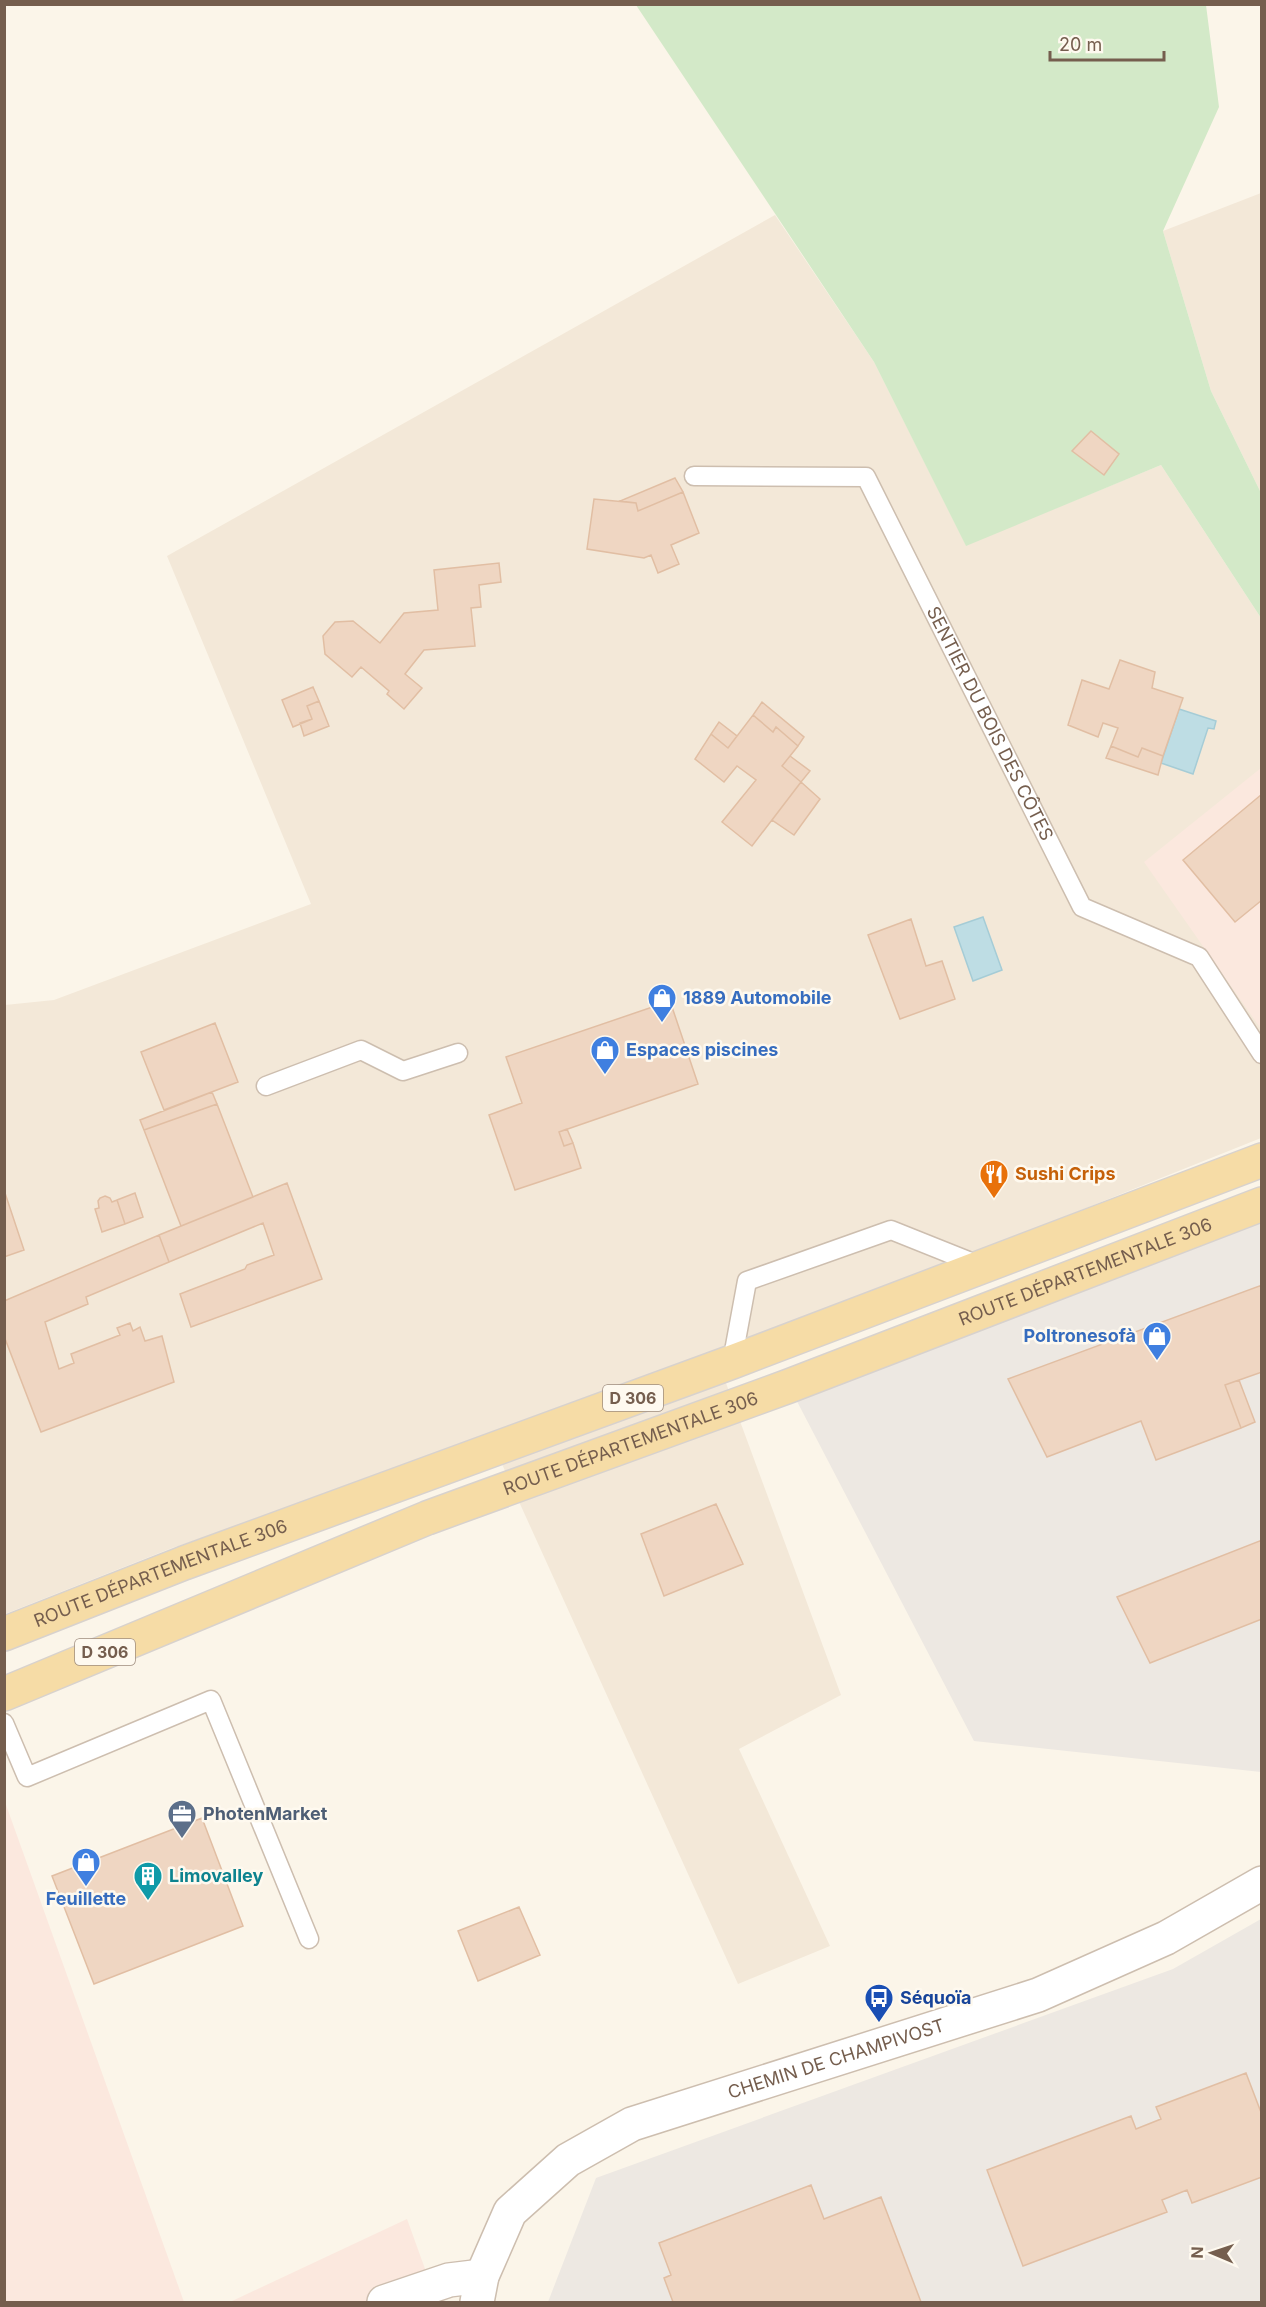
<svg xmlns="http://www.w3.org/2000/svg" width="1266" height="2307" font-family="Inter,sans-serif">
	<style>
		.residential { fill: #f3e8d8 }
		.commercial { fill: #fbe8de }
		.industrial { fill: #ede8e2 }
		.green { fill: #d3e9c8 }
		.water { fill: #bedde4; stroke: #a5ccd6; stroke-width: 1.5 }
		.building { fill: #efd6c2; stroke: #e1bea3; stroke-width: 1.5 }
		.lines { fill: none; stroke-linecap: round; stroke-linejoin: round }
		.service-casing { stroke: #cdbeaf; stroke-width: 21 }
		.tertiary-casing { stroke: #cdbeaf; stroke-width: 36 }
		.primary-casing { stroke: #d8d2cd; stroke-width: 36 }
		.service { stroke: #fff; stroke-width: 18 }
		.tertiary { stroke: #fff; stroke-width: 33 }
		.primary { stroke: #f6dca6; stroke-width: 33 }
		.labels { text-anchor: middle; stroke-width: 5; stroke-linejoin: round; paint-order: stroke }
		.shield { fill: #fef9ef; stroke: #9e8c7e; stroke-width: 1.5 }
		.shield-label { font-size: 16px; font-weight: bold; fill: #755e4e }
		.street-label { font-size: 18px; fill: #755e4e; stroke: #fef9ef }
		.shop-label { font-size: 18px; font-weight: bold; fill: #366cbe; stroke: #fef9ef; text-anchor: start }
		.food-label { font-size: 18px; font-weight: bold; fill: #c56008; stroke: #fef9ef; text-anchor: start }
		.service-label { font-size: 18px; font-weight: bold; fill: #4e5e75; stroke: #fef9ef; text-anchor: start }
		.culture-label { font-size: 18px; font-weight: bold; fill: #0d838f; stroke: #fef9ef; text-anchor: start }
		.transit-label { font-size: 18px; font-weight: bold; fill: #164399; stroke: #fef9ef; text-anchor: start }
	</style>
	<rect width="100%" height="100%" fill="#fbf5e9"/>
	<path class="residential" d="M1261,193V493L1211,391L1163,231Z
		M775,215L874,362L966,545L1161,465L1261,618V1138L716,1356L841,1695L739,1749L830,1946L738,1984L491,1440L172,1548L5,1614V1005L54,1000L311,904L167,556Z"/>
	<path class="commercial" d="M1261,768V1029L1144,862Z
		M5,1802L184,2302H5Z
		M407,2219L437,2302H230Z"/>
	<path class="industrial" d="M1261,1204V1772L974,1741L789,1386Z
		M1261,1919V2302H548L596,2178L1173,1969Z"/>
	<path class="green" d="M636,5H1206L1219,107L1163,231L1211,391L1261,493V618L1161,465L966,546L874,362Z"/>
	<path class="water" d="M1179,709L1216,721L1214,729L1208,728L1193,774L1161,763Z
		M983,917L1002,970L973,981L954,927Z"/>
	<path class="building" d="M1091,431L1119,454L1104,475L1072,451Z
		M675,478L683,492L638,511L636,503L620,501Z
		M683,492L699,533L671,545L679,564L658,573L651,555L644,558L587,549L594,499L636,503L638,511Z
		M499,563L501,582L479,585L481,607L471,608L475,646L424,650L405,674L422,688L404,709L387,694L389,691L361,667L352,677L325,654L323,636L335,622L353,621L380,643L404,613L438,610L434,570Z
		M1120,660L1155,672L1152,688L1183,698L1163,756L1142,748L1138,757L1111,746L1118,728L1103,723L1098,737L1068,725L1082,680L1109,689Z
		M313,687L319,701L307,706L312,719L293,727L282,700Z
		M319,701L329,726L304,736L300,723L312,719L307,706Z
		M762,702L804,737L798,746L776,727L773,732L753,715Z
		M753,715L773,732L776,727L798,746L782,766L801,782L752,846L722,822L756,780L737,766L724,782L695,759L711,734L728,748Z
		M719,722L737,736L728,748L711,734Z
		M1111,746L1138,757L1142,748L1163,756L1158,775L1106,758Z
		M790,756L810,771L801,782L782,766Z
		M801,782L820,799L794,835L772,820Z
		M1262,794V900L1235,922L1183,860Z
		M911,919L926,966L942,961L955,999L900,1019L868,935Z
		M670,1001L698,1084L559,1132L564,1146L573,1143L581,1168L515,1190L489,1115L522,1103L506,1057Z
		M215,1023L238,1082L164,1110L141,1052Z
		M212,1092L217,1104L144,1130L140,1120Z
		M217,1104L253,1197L181,1226L144,1130Z
		M567,1129L573,1143L564,1146L559,1132Z
		M287,1183L322,1279L191,1327L180,1294L245,1269L247,1265L274,1255L263,1223L169,1262L159,1235Z
		M4,1190L24,1250L4,1257Z
		M135,1193L143,1217L125,1224L117,1200Z
		M105,1196L110,1198L112,1202L117,1200L125,1224L102,1232L95,1209L99,1208L98,1201L100,1198Z
		M159,1235L169,1262L86,1297L88,1304L45,1322L59,1369L74,1363L71,1354L120,1335L117,1328L130,1323L133,1331L140,1327L145,1341L162,1336L174,1382L41,1432L4,1336V1301Z
		M1262,1285V1372L1225,1385L1241,1428L1156,1460L1141,1421L1047,1457L1008,1379Z
		M1239,1380L1255,1422L1241,1428L1225,1385Z
		M716,1504L743,1564L664,1596L641,1534Z
		M1262,1540V1619L1150,1663L1117,1597Z
		M202,1818L243,1926L94,1984L52,1876Z
		M519,1907L540,1955L478,1981L458,1931Z
		M1246,2073L1262,2115V2177L1192,2203L1187,2190L1162,2200L1167,2212L1023,2266L987,2170L1131,2116L1136,2129L1161,2119L1156,2107Z
		M811,2185L824,2219L881,2197L921,2302H673L664,2278L671,2275L659,2243Z"/>
	<g class="lines">
		<g class="service-casing">
			<g id="service">
				<path id="s1" d="M694,476L866,477L1082,907L1199,957L1262,1054"/>
				<path d="M266,1086L361,1050L403,1071L458,1053"/>
				<path d="M732,1362L747,1281L891,1230L981,1266"/>
				<path d="M4,1723L27,1777L211,1700L309,1939"/>
			</g>
		</g>
		<g class="tertiary-casing">
			<g id="tertiary">
				<path d="M384,2302L449,2280L482,2276"/>
				<path id="s2" d="M477,2302L482,2276L510,2212L568,2160L632,2124L1038,1995L1166,1938L1262,1883"/>
			</g>
		</g>
		<g class="primary-casing">
			<g id="primary">
				<path id="s3" d="M4,1634L184,1563L732,1362L1262,1160"/>
				<path id="s4" d="M4,1694L427,1518L789,1386L1262,1204"/>
			</g>
		</g>
		<use href="#service" class="service"/>
		<use href="#tertiary" class="tertiary"/>
		<use href="#primary" class="primary"/>
	</g>
	<defs>
		<g id="shop-pin" transform="scale(1.5)"><path d="M0 17L-7.5 6A9.5 9.5 0 1 1 7.5 6Z" fill="#3f7fe0" stroke="#fef9ef"/><path d="M-5-2.5h2.3a2.7 3.5 0 0 1 5.4 0H5L5.5 6h-11ZM-1.5-2.5h3a1.5 2.3 0 0 0-3 0Z" fill="#fff"/></g>
		<g id="restaurant-pin" transform="scale(1.5)"><path d="M0 17L-7.5 6A9.5 9.5 0 1 1 7.5 6Z" fill="#e8710a" stroke="#fef9ef"/><path d="M-5-6h1v4h1v-4h1v4h1v-4h1v5L-1.5 .5V6h-2V.5L-5-1ZM5-6V6H3V1.5H1.5Q1.5-4 5-6Z" fill="#fff"/></g>
		<g id="office-pin" transform="scale(1.5)"><path d="M0 17L-7.5 6A9.5 9.5 0 1 1 7.5 6Z" fill="#5c6f8a" stroke="#fef9ef"/><path d="M-6-3h4V-5.5h4V-3h4V5H-6ZM-1-4.5V-3h2v-1.5ZM-6 0V1H6V0Z" fill="#fff"/></g>
		<g id="building-pin" transform="scale(1.5)"><path d="M0 17L-7.5 6A9.5 9.5 0 1 1 7.5 6Z" fill="#0f9aa8" stroke="#fef9ef"/><path d="M-4-6H4V6H1V3H-1V6H-4ZM-2.5-4.3h1.7v1.8h-1.7ZM.8-4.3h1.7v1.8H.8ZM-2.5-1h1.7V.8h-1.7ZM.8-1h1.7V.8H.8Z" fill="#fff"/></g>
		<g id="bus-pin" transform="scale(1.5)"><path d="M0 17L-7.5 6A9.5 9.5 0 1 1 7.5 6Z" fill="#1a4fb4" stroke="#fef9ef"/><path d="M-5-6H5V4H4V6H2V4H-2V6H-4V4H-5ZM-3.5-4V0h7V-4ZM-3.5 1.2v1.5H-2V1.2ZM2 1.2v1.5H3.5V1.2Z" fill="#fff"/></g>
	</defs>
	<g fill-rule="evenodd">
		<use href="#shop-pin" x="662" y="998"/>
		<use href="#shop-pin" x="605" y="1050"/>
		<use href="#restaurant-pin" x="994" y="1174"/>
		<use href="#shop-pin" x="1157" y="1336"/>
		<use href="#office-pin" x="182" y="1814"/>
		<use href="#shop-pin" x="86" y="1862"/>
		<use href="#building-pin" x="148" y="1876"/>
		<use href="#bus-pin" x="879" y="1998"/>
	</g>
	<g class="labels">
		<g class="shield">
			<rect x="603" y="1385" width="60" height="26" rx="4.5"/>
			<rect x="75" y="1639" width="60" height="26" rx="4.5"/>
		</g>
		<g class="shield-label">
			<text x="633" y="1404">D 306</text>
			<text x="105" y="1658">D 306</text>
		</g>
		<g class="street-label">
			<text dy="6" stroke="none"><textPath href="#s1" startOffset="448">SENTIER DU BOIS DES CÔTES</textPath></text>
			<text dy="6" stroke="none"><textPath href="#s4" startOffset="1161">ROUTE DÉPARTEMENTALE 306</textPath></text>
			<text dy="6" stroke="none"><textPath href="#s4" startOffset="675">ROUTE DÉPARTEMENTALE 306</textPath></text>
			<text dy="6" stroke="none"><textPath href="#s3" startOffset="168">ROUTE DÉPARTEMENTALE 306</textPath></text>
			<text dy="6" stroke="none"><textPath href="#s2" startOffset="462">CHEMIN DE CHAMPIVOST</textPath></text>
		</g>
		<g class="shop-label">
			<text x="683" y="1004">1889 Automobile</text>
			<text x="626" y="1056">Espaces piscines</text>
			<text x="1136" y="1342" text-anchor="end">Poltronesofà</text>
			<text x="86" y="1905" text-anchor="middle">Feuillette</text>
		</g>
		<g class="food-label">
			<text x="1015" y="1180">Sushi Crips</text>
		</g>
		<g class="service-label">
			<text x="203" y="1820">PhotenMarket</text>
		</g>
		<g class="culture-label">
			<text x="169" y="1882">Limovalley</text>
		</g>
		<g class="transit-label">
			<text x="900" y="2004">Séquoïa</text>
		</g>
	</g>
	<rect width="1266" height="2307" fill="none" stroke="#755e4e" stroke-width="12"/>
	<g transform="translate(1212 2253) rotate(272)" stroke="#fef9ef" stroke-width="4.5" paint-order="stroke">
	<path d="M0-4.5L10 22L0 15L-10 22Z" fill="#755e4e"/>
	<text y="-9" font-size="16" font-weight="bold" text-anchor="middle" fill="#755e4e">N</text>
	</g>
	<path d="M1050 51v9h114v-9" fill="none" stroke="#755e4e" stroke-width="3"/>
	<text x="1059" y="51" font-size="18" fill="#755e4e" stroke="#fef9ef" stroke-width="4.5" paint-order="stroke">20 m</text>
</svg>
